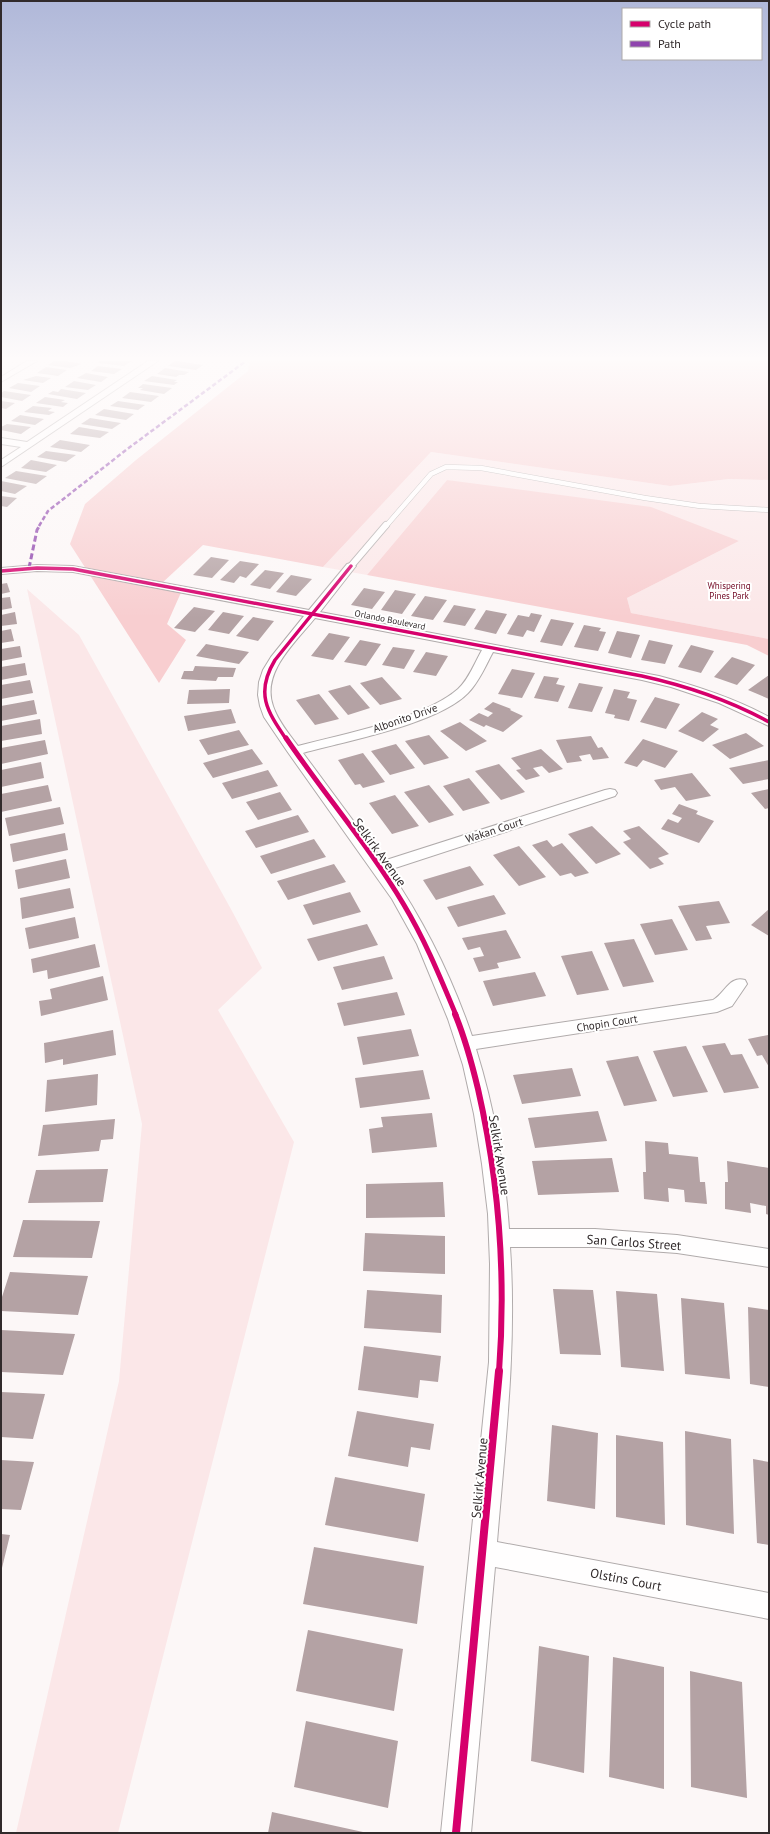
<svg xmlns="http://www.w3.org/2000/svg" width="770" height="1834" font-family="'PT Sans',sans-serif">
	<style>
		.green { fill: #fbe7e8 }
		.forest { fill: #f8ced0 }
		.building { fill: #b4a2a4 }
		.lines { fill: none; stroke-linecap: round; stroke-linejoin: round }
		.service-far1-casing { stroke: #b0abab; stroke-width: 5.5 }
		.service-casing { stroke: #b0abab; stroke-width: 8 }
		.minor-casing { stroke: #b0abab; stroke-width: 2 }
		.service-far1 { stroke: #fffefe; stroke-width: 4.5 }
		.service { stroke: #fffefe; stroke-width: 6 }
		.minor { fill: #fffefe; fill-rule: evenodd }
		.quiet-far1 { stroke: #8e44ad; stroke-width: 2.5; stroke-dasharray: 4.5 2.5; stroke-linecap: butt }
		.quiet { stroke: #8e44ad; stroke-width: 3; stroke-dasharray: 6 3; stroke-linecap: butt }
		.cycleway-far3-casing { stroke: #fff; stroke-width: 5.5 }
		.cycleway-far2-casing { stroke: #fff; stroke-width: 8 }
		.cycleway-far1-casing { stroke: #fff; stroke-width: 8 }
		.cycleway-casing { stroke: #fff; stroke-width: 10 }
		.cycleway-far3 { stroke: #d6006c; stroke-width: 3.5 }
		.cycleway-far2 { stroke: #d6006c; stroke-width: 5 }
		.cycleway-far1 { stroke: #d6006c; stroke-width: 6 }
		.cycleway { stroke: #d6006c; stroke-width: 8 }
		.labels { text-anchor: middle; stroke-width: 4; stroke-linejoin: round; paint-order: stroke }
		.far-park-label { font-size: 9px; fill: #710723; stroke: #fff }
		.far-street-label { font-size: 9px; fill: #312a2b; stroke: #fff }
		.street-label { font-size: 11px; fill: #312a2b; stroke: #fff }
		.near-street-label { font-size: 13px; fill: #312a2b; stroke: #fff }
	</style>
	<rect width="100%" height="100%" fill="#fcf7f7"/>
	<path class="green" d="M431,452L670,486L729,479L769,480V639L631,613L627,598L739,541L447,480L367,575L323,567Z
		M27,589L79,635L232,911L262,968L218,1010L294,1142L118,1833H16L119,1381L142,1124Z"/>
	<path class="forest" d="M250,361H769V480L729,479L670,486L431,452L323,567L203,545L161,584L183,588L167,624L186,640L159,683L70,544L85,504L136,460L248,371Z
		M447,480L651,507L739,541L627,598L631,613L769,639V656L747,645L367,575Z"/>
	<path class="building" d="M54,361H66L82,364L70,368L48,365Z
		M100,361H132L124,366L98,363Z
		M175,361H178L203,365L196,370L168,366Z
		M98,366L122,369L114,374L91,371Z
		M46,367L67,370L58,376L37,373Z
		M165,368L189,372L184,375H179L176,377L157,374Z
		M86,373L108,377L101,382L77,378Z
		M36,376L51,378L43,383L23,380Z
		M152,376L177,380L174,382H178L174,385L144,381Z
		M74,381L96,385L88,390L65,387Z
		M18,383L40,386L31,392L9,388Z
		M143,384L172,388L164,394L140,390L143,388H138Z
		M61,389L86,393L77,399L48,394L53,391L58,392Z
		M4,391L31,395L22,401L1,397V393Z
		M130,392L159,396L151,402L122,398Z
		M45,397L65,400L61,402L68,403L63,407L36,403Z
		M1,401L15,403L6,409L1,408Z
		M118,401L145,405L138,410L110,406Z
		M33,406L52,408L48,411L55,412L49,415L24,412Z
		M104,409L134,414L126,420L95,415Z
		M20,415L44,419L35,425L11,421Z
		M90,418L121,423L112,429L81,424Z
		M7,424L31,427L21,434L1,430V427Z
		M79,427L109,432L100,438L70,434Z
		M60,440L90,445L81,452L50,447Z
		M46,451L76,455L66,462L37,457Z
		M31,460L57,465L46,472L21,468Z
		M16,471L47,476L36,484L5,478Z
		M1,481L27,486L15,494L1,491Z
		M1,496L17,498L7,507L1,506Z
		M211,557L229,560L212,578L193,575Z
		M240,561L259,564L246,578L240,576L234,583L220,580Z
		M265,570L284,573L270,589L250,585Z
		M291,575L312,579L296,596L276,592Z
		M7,583L10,592L1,594V584Z
		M364,588L385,592L372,609L351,605Z
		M395,590L416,594L402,614L381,610Z
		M425,596L447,600L433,620L411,616Z
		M10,597L12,608L1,610V598Z
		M454,605L476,609L465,626L443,622Z
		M194,607L215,611L195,632L174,628Z
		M486,610L507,614L496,634L474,629Z
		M15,612L17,624L1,626V615Z
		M223,612L244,616L229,634L208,630Z
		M531,613L542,615L534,632L527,630L523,637L507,634L518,615L529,617Z
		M253,617L274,621L258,641L236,636Z
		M551,619L574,623L562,646L540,642Z
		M584,625L601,628L599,631L606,632L598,651L574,647Z
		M11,629L14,641L1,643V631Z
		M617,631L640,635L631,658L608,653Z
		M329,633L350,637L333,660L311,656Z
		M360,640L381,644L366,666L344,662Z
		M649,640L673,645L665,664L641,660Z
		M206,644L249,652L239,664L196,656Z
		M691,645L714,651L701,673L678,667Z
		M20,646L22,657L1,661V649Z
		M393,647L415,650L404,669L382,665Z
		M426,652L448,656L436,676L413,672Z
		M732,657L755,665L737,685L714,677Z
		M25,663L27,675L1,680V667Z
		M195,666L236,668L233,677H218L216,681L181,679L184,671H193Z
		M512,669L535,673L522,698L498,694Z
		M769,675V699L748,690Z
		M544,676L559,678L556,684L565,686L558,702L534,698Z
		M382,677L402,699L380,705L360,683Z
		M30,680L33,693L1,699V685Z
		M579,683L603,687L592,712L568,708Z
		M350,685L370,708L348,715L328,691Z
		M230,689L229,703L187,704L189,690Z
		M614,689L630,692L627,698L637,700L629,721L614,718L615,715L605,713Z
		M319,694L339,719L315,725L296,700Z
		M655,697L680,704L666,729L640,722Z
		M34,700L37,714L1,721V706Z
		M493,702L511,709L510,710L523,716L503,732L486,725L484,727L469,720L479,713L488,717L493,713L484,709Z
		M231,709L236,723L188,731L184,716Z
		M702,712L718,719L710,725L719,729L703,742L678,731Z
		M40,719L42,734L1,741V726Z
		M460,722L487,741L466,751L440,731Z
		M239,730L249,745L208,755L199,740Z
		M746,733L764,746L730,759L712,745Z
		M429,735L449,758L424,765L405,741Z
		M591,736L598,748L602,747L609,758L593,760L590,754L579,756L582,761L567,763L556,740Z
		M643,739L678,751L665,768L643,760L637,767L624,763Z
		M45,740L48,754L1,764V748Z
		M396,744L415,768L390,775L371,751Z
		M252,749L263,764L213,778L203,763Z
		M541,749L563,769L549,773L542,766L533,768L540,776L526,780L516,770L521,769L511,758Z
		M363,753L385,782L363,788L360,784L355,785L338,760Z
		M769,760V779L743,784L729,768Z
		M41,762L44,778L1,787V770Z
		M499,764L525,792L501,800L475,771Z
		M268,770L278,786L232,799L222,783Z
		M692,773L711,796L686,801L675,787L661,790L654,780Z
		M469,778L490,803L463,811L443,786Z
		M48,785L52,801L1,812V794Z
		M429,785L454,815L429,823L404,792Z
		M769,789V808L765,809L751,793Z
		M280,792L292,810L258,820L246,802Z
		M395,795L419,826L392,834L369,803Z
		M679,804L698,811L696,814L714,821L699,843L661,829L668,819L678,823L682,818L672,814Z
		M60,807L64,824L9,836L5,818Z
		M298,815L309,832L256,848L245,831Z
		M592,826L621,854L596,864L568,834Z
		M639,826L669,854L658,858L664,864L650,869L623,842L631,839L623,831Z
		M65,833L68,850L13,862L10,844Z
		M314,839L326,857L271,874L260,856Z
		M547,840L553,847L562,843L589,873L575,877L571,873L560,876L532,845Z
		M519,846L546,877L519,886L493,855Z
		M66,859L70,878L18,889L15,870Z
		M334,864L346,882L288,900L277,881Z
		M470,866L484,885L436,900L423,880Z
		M70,888L74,908L22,919L20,898Z
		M350,892L361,912L313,925L303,905Z
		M494,895L506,914L458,927L447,907Z
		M719,901L730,923L706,926L712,939L696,941L678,906Z
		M769,909V936L751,925Z
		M75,917L79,938L29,949L25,928Z
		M672,919L688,950L655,955L640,924Z
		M367,924L378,945L318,961L307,939Z
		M506,930L521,958L497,963L499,968L479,972L473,958L484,956L480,947L468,950L462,938Z
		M634,939L654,982L623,987L604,943Z
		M95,944L100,967L48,979L47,970L33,973L31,959Z
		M592,951L609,990L577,995L561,956Z
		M384,956L393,979L342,990L333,967Z
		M535,972L546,996L493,1006L483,981Z
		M103,976L108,1000L41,1016L39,1001L52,999L50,989Z
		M397,992L405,1015L344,1026L337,1003Z
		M411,1029L419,1056L363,1065L357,1037Z
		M113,1030L116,1055L63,1065V1059L45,1063L44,1043Z
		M768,1035L769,1038V1067L762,1055L757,1056L748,1039Z
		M725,1043L731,1055L742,1054L759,1088L724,1093L702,1046Z
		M686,1046L708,1092L673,1097L653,1051Z
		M638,1056L657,1101L624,1106L606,1061Z
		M572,1068L581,1096L522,1104L513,1075Z
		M423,1070L430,1099L360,1108L355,1078Z
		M98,1074L97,1105L45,1112L47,1080Z
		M598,1111L607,1141L535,1148L528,1118Z
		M432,1113L437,1147L372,1153L369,1129L383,1127L381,1117Z
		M115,1119L113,1139L101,1140L99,1151L38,1156L43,1125Z
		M645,1141L668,1143L669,1154L698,1157L700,1182H705L707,1204L685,1202L684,1190L668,1188L669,1202L644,1199L643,1172H646Z
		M612,1158L619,1192L538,1195L532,1161Z
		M727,1161L769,1168V1215L766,1214V1206L750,1203L751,1213L725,1209V1182H728Z
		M108,1169L103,1202L28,1203L36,1170Z
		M443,1182L445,1217L366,1218V1184Z
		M23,1220L100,1221L92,1258L13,1257Z
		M365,1233L445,1236V1274L363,1271Z
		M10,1272L88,1276L78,1315L1,1311V1300Z
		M553,1289L593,1290L601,1355L560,1354Z
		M367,1290L442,1295L441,1333L364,1328Z
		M616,1291L657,1294L664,1371L621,1367Z
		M681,1298L724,1303L730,1379L685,1374Z
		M748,1307L769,1310V1387L750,1384Z
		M1,1330L75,1334L63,1375L1,1372Z
		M364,1346L441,1356L438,1382L420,1380L418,1398L358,1390Z
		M1,1392L45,1394L33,1439L1,1437Z
		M357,1411L434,1424L430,1450L411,1447L408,1467L348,1456Z
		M552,1425L598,1433L595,1509L547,1501Z
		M685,1431L731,1439L734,1534L686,1525Z
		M616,1435L663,1442L665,1525L616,1517Z
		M753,1459L769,1462V1545L757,1543Z
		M1,1460L34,1462L21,1510L1,1509Z
		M335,1477L425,1494L418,1542L325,1525Z
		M1,1534L10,1535L2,1568H1Z
		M314,1547L424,1566L417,1624L303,1604Z
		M308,1630L403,1649L394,1711L296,1691Z
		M539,1646L589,1656L584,1773L531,1761Z
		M613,1657L664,1667V1789L609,1777Z
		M690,1671L742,1682L747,1798L691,1787Z
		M306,1721L398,1741L388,1808L294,1787Z
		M272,1812L363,1832V1833H268Z"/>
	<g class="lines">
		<g class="service-far1-casing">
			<path id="service-far1" d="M386,526L431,474L446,467L481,468L645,498L700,506L769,510"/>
		</g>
		<g class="service-casing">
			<path id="service" d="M351,566L386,525"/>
		</g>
		<g class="minor-casing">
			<path id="minor" d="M27,361H37L1,382V377Z
				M148,361H158L1,467V460L21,447L1,444V438L27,442Z
				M351,563L356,566L320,612L659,676C697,686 734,698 769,717V726L719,703L671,687L642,680L493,652C486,665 479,682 468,693C438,724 346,741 303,753L383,861L605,790L610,789L615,790L617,793L615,796L389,870C424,921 452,977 472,1036L713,1000C725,993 730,975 745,980L747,984L732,1006L717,1012L476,1049C494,1107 505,1168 509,1229H595L677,1235L769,1249V1267L677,1253L595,1247H510C517,1346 505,1444 497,1542L769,1593V1619L495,1567L471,1833H441L489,1362L490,1264L488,1214L482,1164L474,1114L463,1065L448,1019L417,944L392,899L287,751L264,717L260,706L258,695L259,682L263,670L271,657L304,616L73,572L37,571L1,574V568L37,565L73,566L309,610L347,564ZM315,618L482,650C475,662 469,679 458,689C424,719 343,734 298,746C289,734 278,721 273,706C261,672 296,642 315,618Z"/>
		</g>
		<use href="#service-far1" class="service-far1"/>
		<use href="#service" class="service"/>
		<use href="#minor" class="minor"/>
		<path class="quiet-far1" d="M39,526L48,511L126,450L246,361"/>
		<path class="quiet" d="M29,568L37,530L40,525"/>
		<g class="cycleway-far3-casing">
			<path id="cycleway-far3" d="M1,571L37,568L73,569L642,676C687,686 729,700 769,722
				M286,739C267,711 255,693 275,660L351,566"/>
		</g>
		<g class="cycleway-far2-casing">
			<path id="cycleway-far2" d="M286,738C324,794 369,846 404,905C425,940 440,977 456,1015"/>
		</g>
		<g class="cycleway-far1-casing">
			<path id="cycleway-far1" d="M455,1014C465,1038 472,1064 478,1089C499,1181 506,1278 499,1372"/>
		</g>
		<g class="cycleway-casing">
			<path id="cycleway" d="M456,1833L499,1371"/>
		</g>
		<use href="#cycleway-far3" class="cycleway-far3"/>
		<use href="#cycleway-far2" class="cycleway-far2"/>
		<use href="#cycleway-far1" class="cycleway-far1"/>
		<use href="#cycleway" class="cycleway"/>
	</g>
	<linearGradient id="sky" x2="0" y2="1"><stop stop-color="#b0b8d9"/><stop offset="0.58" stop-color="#fefbfb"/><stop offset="1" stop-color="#fefbfb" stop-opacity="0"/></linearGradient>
	<rect width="770" height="618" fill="url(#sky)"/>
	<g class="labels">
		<g class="far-park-label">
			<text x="729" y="589">Whispering<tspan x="729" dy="10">Pines Park</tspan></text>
		</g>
		<g class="far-street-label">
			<text transform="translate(390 620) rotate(11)" y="3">Orlando Boulevard</text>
		</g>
		<g class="street-label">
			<text transform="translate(405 718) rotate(-19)" y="4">Albonito Drive</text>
			<text transform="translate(494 830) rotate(-18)" y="4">Wakan Court</text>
			<text transform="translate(607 1023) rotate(-9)" y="4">Chopin Court</text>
		</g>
		<g class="near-street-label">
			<text transform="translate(380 852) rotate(54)" y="5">Selkirk Avenue</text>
			<text transform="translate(500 1155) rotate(81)" y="5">Selkirk Avenue</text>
			<text transform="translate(634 1242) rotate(4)" y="5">San Carlos Street</text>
			<text transform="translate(479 1478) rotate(-85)" y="5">Selkirk Avenue</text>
			<text transform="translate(626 1579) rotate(11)" y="5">Olstins Court</text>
		</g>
	</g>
	<rect width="770" height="1834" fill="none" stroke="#312a2b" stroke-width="4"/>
	<rect x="622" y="8" width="140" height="52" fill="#ffffff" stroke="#adaaaa"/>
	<rect x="630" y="21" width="20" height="6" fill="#d6006c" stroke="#adaaaa"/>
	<text x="658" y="28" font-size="12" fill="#312a2b">Cycle path</text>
	<rect x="630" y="41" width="20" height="6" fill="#8e44ad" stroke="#adaaaa"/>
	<text x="658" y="48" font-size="12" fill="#312a2b">Path</text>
</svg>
